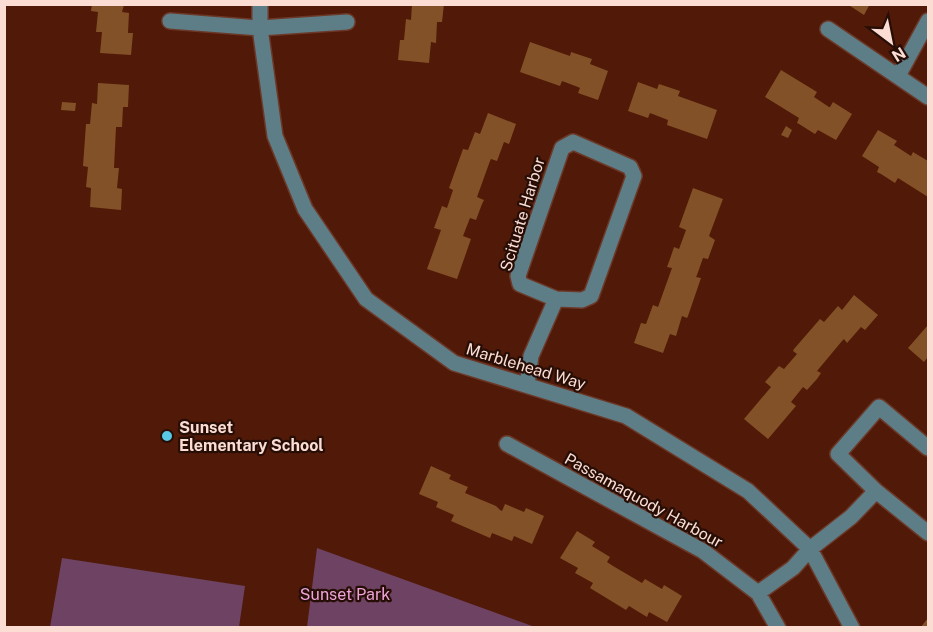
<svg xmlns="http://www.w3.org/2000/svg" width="933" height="632" font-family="'Public Sans',sans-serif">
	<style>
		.green { fill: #6e4262 }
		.building { fill: #835127 }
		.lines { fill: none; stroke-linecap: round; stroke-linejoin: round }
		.minor-casing { stroke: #6c3828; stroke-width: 18 }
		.minor { stroke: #5d7d87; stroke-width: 15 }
		.poi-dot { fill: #59c8e5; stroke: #260e07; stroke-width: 2 }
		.labels { text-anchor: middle; stroke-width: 4.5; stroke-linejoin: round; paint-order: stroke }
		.street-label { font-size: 16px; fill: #fbddd4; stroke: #260e07 }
		.poi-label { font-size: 16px; font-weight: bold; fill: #fbddd4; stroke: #260e07; text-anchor: start }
		.park-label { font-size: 16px; fill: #efa3d9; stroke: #260e07 }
	</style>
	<rect width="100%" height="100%" fill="#511907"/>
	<path class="green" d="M317,548L535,627H307Z
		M62,558L245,586L239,627H50Z"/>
	<path class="building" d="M92,4H122L124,5L122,12L129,13L128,33H133L131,55L100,53L102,32H96L98,12L91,11Z
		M412,4H444L442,22H437L436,43L431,42L429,63L398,60L400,40H404L406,19L411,20Z
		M847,4H870L864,15Z
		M530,42L570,56L571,52L592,59L590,64L608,71L598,100L578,93L580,88L578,87L562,81L560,86L520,72Z
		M781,70L817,92L814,97L829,107H830L833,102L852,114L836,140L818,130L815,134L799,124L797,123L799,118L765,97Z
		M638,82L657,89L659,84L680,91L678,96L717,110L707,139L667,125L668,120L650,113L648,118L628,111Z
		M98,83L129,85L128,107H123L122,127H116L114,168H119L117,188L122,189L121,210L90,207L91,188L86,187L88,167L83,166L86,124H90L92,103L97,104Z
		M62,102L76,103L75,111L61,110Z
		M488,113L516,124L509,144L504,142L497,161L491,159L490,161L477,197L484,200L482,204L476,220L470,218L463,236L471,239L457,279L427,269L441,230L434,228L442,206L447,208L453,190L449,188L463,149L468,150L475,132L480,134Z
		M786,126L792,130L788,138L781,135Z
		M878,130L897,141L894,145L911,156L913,152L928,161V197L898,178L895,183L881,174L877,172L879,167L862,156Z
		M693,188L723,199L709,236L715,240L708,259L703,258L697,275L696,277L701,278L688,316L687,318L682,316L676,336L670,334L663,353L634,343L641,323L646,324L653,305L658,307L672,268L667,267L670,259L674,247L679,249L686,230L679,227Z
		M854,295L878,315L865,330L861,327L847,343L844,339L842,341L817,371L821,373L817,379L807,390L803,387L791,402L796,406L768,439L744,419L771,387L765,382L779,366L784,369L797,354L793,351L794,349L820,319L824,322L838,306L842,310Z
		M928,325V357L924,362L908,348Z
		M431,466L451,475L449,479L468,487L465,493L496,506L500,510L502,511L505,504L524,512L526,508L544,516L532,544L514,536L512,541L492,533L490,538L451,521L454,515L436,507L438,502L419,494Z
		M577,531L595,542L592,546L610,557L607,562L613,566L642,583L645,579L662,589L664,585L682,596L667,622L649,612L647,617L629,606L626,610L590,588L593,583L575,573L578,568L560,558Z
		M928,618V628H920Z"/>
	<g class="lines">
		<g class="minor-casing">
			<path id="minor" d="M260,4V28L275,136L305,209L366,299L454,363L626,416L748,491L810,549L852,628
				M170,21L260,28L347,22
				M828,29L928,97
				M898,76L928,21
				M527,385L531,356L556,299L520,284L518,276L562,148L573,142L630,167L634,176L591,296L582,300L556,299
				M507,444L703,551L758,593L793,568L810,549L851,517L876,491
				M928,448L879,407L838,454L876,491L928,533
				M758,593L778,628"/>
		</g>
		<use href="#minor" class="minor"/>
	</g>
	<circle class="poi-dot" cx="167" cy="436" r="6"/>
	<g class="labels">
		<g class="street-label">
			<text transform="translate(522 214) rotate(-73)" y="6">Scituate Harbor</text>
			<text transform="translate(526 366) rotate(17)" y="6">Marblehead Way</text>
			<text transform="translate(644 500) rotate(29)" y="6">Passamaquody Harbour</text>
		</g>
		<g class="poi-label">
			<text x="179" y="433">Sunset<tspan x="179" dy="18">Elementary School</tspan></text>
		</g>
		<g class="park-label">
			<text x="345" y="600">Sunset Park</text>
		</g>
	</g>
	<rect width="933" height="632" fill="none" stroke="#fbddd4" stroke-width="12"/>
	<g transform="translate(891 42) rotate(148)" stroke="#260e07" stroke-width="4.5" paint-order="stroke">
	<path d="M0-4.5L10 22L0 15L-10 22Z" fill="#fbddd4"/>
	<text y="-9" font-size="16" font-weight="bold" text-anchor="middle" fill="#fbddd4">N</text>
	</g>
</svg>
